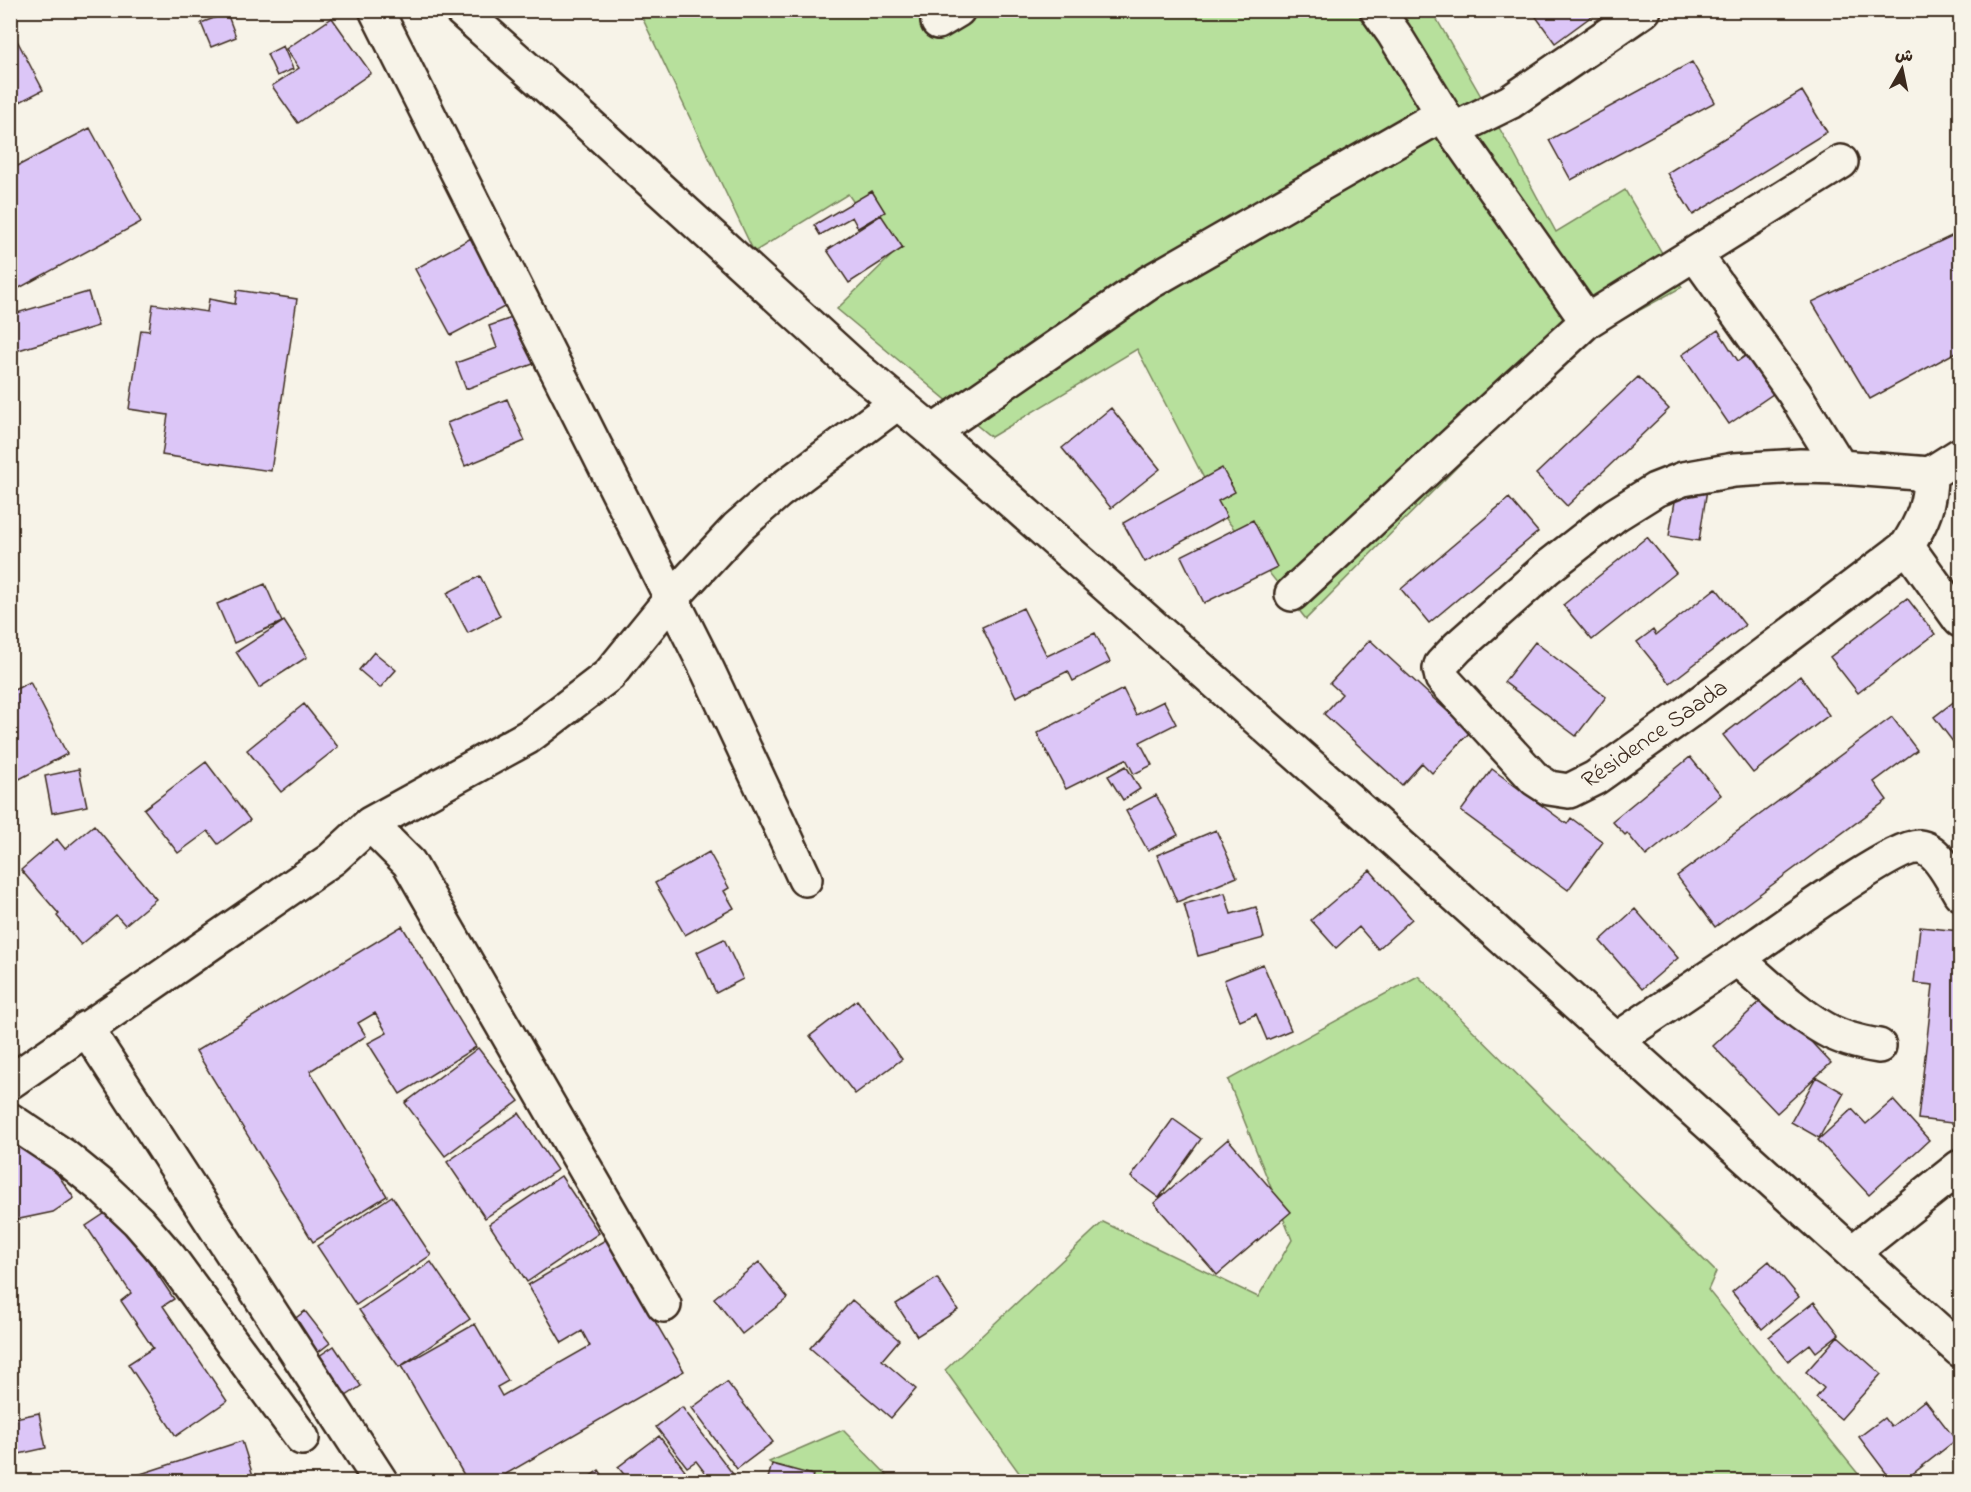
<svg xmlns="http://www.w3.org/2000/svg" width="1971" height="1492" font-family="'Indie Flower','Playpen Sans Arabic',sans-serif">
	<style>
		.green { fill: #b7e09c; stroke: #79855d; stroke-width: 1.5 }
		.building { fill: #dcc6f7; stroke: #3b2a1e; stroke-width: 1.5 }
		.lines { fill: none; stroke-linecap: round; stroke-linejoin: round }
		.street-casing { stroke: #3b2a1e; stroke-width: 38 }
		.street { stroke: #f7f3e8; stroke-width: 33 }
		.labels { text-anchor: middle; stroke-width: 4.5; stroke-linejoin: round; paint-order: stroke }
		.street-label { font-size: 24px; fill: #3b2a1e; stroke: #f7f3e8 }
	</style>
	<rect width="100%" height="100%" fill="#f7f3e8"/>
	<filter id="ink" filterUnits="userSpaceOnUse"><feTurbulence type="fractalNoise" baseFrequency=".0167" numOctaves="2"/><feDisplacementMap in="SourceGraphic" scale="12" xChannelSelector="R" yChannelSelector="G"/><feConvolveMatrix kernelMatrix="1 2 1 2 8 2 1 2 1" color-interpolation-filters="sRGB"/></filter>
	<g filter="url(#ink)">
		<path class="green" d="M639,11H1432L1513,152L1556,232L1625,190L1682,287L1580,343L1306,619L1223,515L1137,349L991,437L837,309L891,256L848,194L754,252Z
			M1418,976L1716,1272L1708,1290L1864,1481H1025L945,1370L1103,1222L1258,1297L1292,1240L1228,1080Z
			M843,1430L893,1481H795L769,1462Z"/>
		<path class="building" d="M1531,10H1600L1555,43Z
			M1952,10H1960V26Z
			M227,13L236,37L211,47L201,23Z
			M332,18L371,73L298,123L272,86L299,68L286,49Z
			M10,27L43,90L10,107Z
			M283,46L293,69L277,76L267,54Z
			M1692,62L1715,102L1571,180L1549,140Z
			M1802,91L1827,132L1693,215L1667,173Z
			M90,128L141,222L10,293V170Z
			M872,191L885,212L858,228L852,217L820,235L814,225Z
			M881,215L903,248L849,283L827,250Z
			M1960,232V350L1870,399L1812,302Z
			M473,237L510,304L451,335L415,269Z
			M237,290L297,299L271,471L162,455L168,415L129,409L141,330L149,331L153,304L207,312L209,299L235,304Z
			M88,292L98,326L12,352L10,346V315Z
			M523,314L541,361L466,389L456,363L497,348L489,326Z
			M1718,330L1738,361L1760,346L1786,385L1729,424L1682,355Z
			M1638,377L1669,409L1567,506L1536,474Z
			M507,399L525,441L465,466L447,423Z
			M1111,408L1160,469L1111,508L1062,448Z
			M1222,468L1235,492L1218,501L1227,517L1145,562L1123,523Z
			M1678,484L1707,489L1699,541L1669,536Z
			M1509,498L1538,532L1429,623L1401,589Z
			M1253,520L1277,567L1204,603L1181,556Z
			M1647,537L1676,573L1592,640L1563,605Z
			M480,576L500,616L468,633L447,593Z
			M265,584L282,622L234,643L217,604Z
			M1716,588L1745,625L1670,683L1637,642L1653,630L1656,635Z
			M1907,598L1935,634L1858,693L1830,657Z
			M1023,608L1047,656L1095,633L1110,662L1073,681L1068,671L1016,697L982,627Z
			M284,621L307,657L259,688L236,652Z
			M1370,640L1470,732L1432,773L1422,763L1402,785L1324,714L1342,694L1330,683Z
			M1535,642L1606,697L1576,736L1504,682Z
			M374,652L396,670L380,688L359,670Z
			M1800,676L1829,715L1753,773L1723,735Z
			M30,682L67,754L10,784V692Z
			M1123,689L1136,715L1164,701L1176,724L1140,742L1152,765L1134,774L1126,759L1066,789L1037,733Z
			M1960,697V751L1934,717Z
			M304,704L338,747L281,792L247,750Z
			M1892,717L1917,750L1874,782L1887,800L1715,927L1677,876Z
			M1690,757L1721,795L1646,856L1627,833L1625,835L1612,821Z
			M206,762L250,820L218,844L208,831L178,853L144,809Z
			M1126,766L1140,789L1123,800L1108,776Z
			M79,769L87,806L52,813L45,776Z
			M1492,769L1567,824L1571,818L1603,842L1568,890L1461,811Z
			M1156,795L1178,835L1148,851L1126,811Z
			M94,825L156,899L125,925L116,915L81,945L57,916L59,914L21,870L57,839L65,849Z
			M1216,830L1237,877L1177,902L1157,855Z
			M709,852L729,888L724,891L734,908L685,935L655,883Z
			M1370,870L1412,919L1378,949L1359,927L1336,948L1311,920Z
			M1225,893L1231,914L1256,907L1264,938L1198,956L1184,904Z
			M1635,909L1678,958L1642,989L1600,941Z
			M402,926L476,1047L400,1094L368,1043L387,1033L375,1013L358,1023L366,1036L310,1071L387,1196L313,1242L196,1051Z
			M1920,927L1960,931V1124L1918,1119L1933,985L1914,983Z
			M724,939L743,979L716,993L697,952Z
			M1263,964L1291,1030L1267,1040L1256,1014L1240,1021L1224,980Z
			M1767,995L1831,1063L1777,1113L1713,1046Z
			M857,1000L902,1059L855,1094L810,1036Z
			M478,1048L519,1101L445,1156L405,1103Z
			M1816,1077L1844,1093L1819,1138L1791,1122Z
			M1893,1100L1929,1140L1869,1195L1818,1140L1852,1109L1866,1124Z
			M519,1113L557,1170L485,1218L447,1162Z
			M1173,1119L1201,1139L1159,1198L1131,1177Z
			M30,1134L74,1198L53,1212L10,1221V1145Z
			M1228,1139L1291,1212L1217,1275L1154,1203Z
			M561,1176L599,1233L527,1282L489,1224Z
			M392,1196L431,1255L356,1305L317,1246Z
			M113,1208L174,1299L163,1306L227,1401L176,1436L128,1364L153,1348L121,1301L131,1293L86,1226Z
			M607,1239L684,1371L492,1482H468L401,1366L475,1324L508,1381L497,1387L502,1396L590,1346L582,1331L562,1343L528,1285Z
			M1769,1261L1799,1297L1762,1329L1732,1292Z
			M431,1262L470,1319L399,1367L359,1310Z
			M759,1262L788,1298L742,1334L714,1298Z
			M937,1278L958,1310L917,1336L896,1304Z
			M852,1300L899,1340L882,1360L916,1389L891,1418L810,1348Z
			M1814,1302L1839,1334L1816,1352L1810,1344L1788,1361L1769,1337Z
			M305,1311L330,1343L308,1360L284,1327Z
			M1838,1336L1881,1374L1841,1419L1816,1398L1824,1388L1806,1372Z
			M334,1346L361,1386L337,1402L310,1362Z
			M727,1382L773,1442L737,1469L692,1408Z
			M1925,1400L1956,1440L1902,1482H1893L1859,1437L1884,1418L1891,1427Z
			M682,1407L739,1482H712L696,1461L687,1467L656,1427Z
			M39,1413L46,1448L10,1456V1419Z
			M659,1436L685,1470L670,1482H630L618,1467Z
			M242,1441L255,1482H116Z
			M772,1464L813,1475L811,1482H767Z
			M599,1470L607,1482H582Z
			M688,1476L691,1482H675Z"/>
		<g class="lines">
			<g class="street-casing">
				<path id="street" d="M461,10L562,100L855,367L933,432L1373,821L1960,1350
					M1377,10L1394,34L1453,130L1510,102L1644,10
					M377,12L708,671L805,879
					M938,22L958,10
					M1453,130L1587,321
					M1695,254L1794,393L1840,467
					M933,432L1150,282L1443,114
					M1930,474C1930,504 1923,521 1907,546L1692,709L1595,778L1569,791L1549,788L1535,779L1442,678L1440,669L1441,665L1458,647L1547,568L1615,515L1655,490L1683,479L1734,470L1800,466L1840,467L1930,474L1960,455
					M1907,546L1960,620
					M1292,594L1587,321L1841,162
					M370,824L528,737L609,675L671,599L737,528L778,492L897,403
					M1737,959C1765,982 1793,1011 1825,1029C1842,1039 1861,1043 1879,1046
					M86,1028L381,1482
					M1616,1040C1664,1008 1712,975 1760,943C1785,926 1895,845 1919,847C1938,849 1951,878 1960,893
					M10,1082L332,859L370,824L409,863L664,1305
					M10,1120L64,1156L102,1187L138,1221L170,1258L302,1438
					M1853,1252L1960,1167"/>
			</g>
			<use href="#street" class="street"/>
		</g>
	</g>
	<g class="labels">
		<g class="street-label">
			<text transform="translate(1654 733) rotate(-35)" y="8">Résidence Saada</text>
		</g>
	</g>
	<rect width="1971" height="1492" fill="none" stroke="#f7f3e8" stroke-width="36"/>
	<rect x="18" y="18" width="1935" height="1456" fill="none" stroke="#3b2a1e" stroke-width="2" filter="url(#ink)"/>
	<g transform="translate(1902 69) rotate(9)" stroke="#f7f3e8" stroke-width="4.5" paint-order="stroke">
	<path d="M0-4.5L10 22L0 15L-10 22Z" fill="#3b2a1e"/>
	<text y="-9" font-size="16" font-weight="bold" text-anchor="middle" fill="#3b2a1e">ش</text>
	</g>
</svg>
